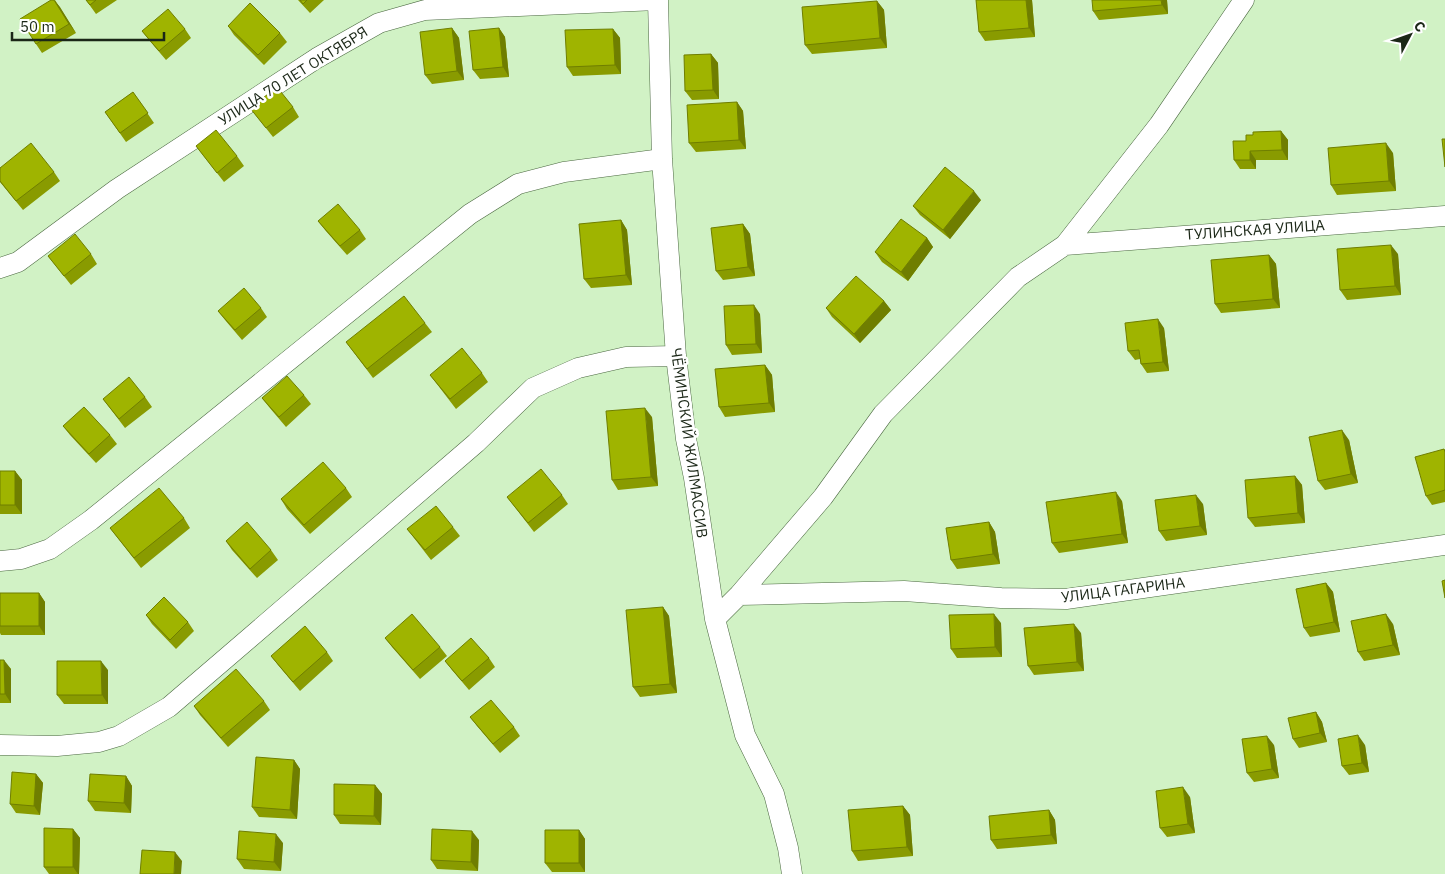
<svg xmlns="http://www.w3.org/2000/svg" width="1445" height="874" font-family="'IBM Plex Sans',sans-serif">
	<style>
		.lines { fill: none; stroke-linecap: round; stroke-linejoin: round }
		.minor-casing { stroke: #4b6841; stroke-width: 21 }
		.minor { stroke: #fff; stroke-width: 20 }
		.wall { fill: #899b00 }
		.shaded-wall { fill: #6f7e00 }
		.building { fill: #9fb400; stroke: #6f7e00 }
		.labels { text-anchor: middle; stroke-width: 5; stroke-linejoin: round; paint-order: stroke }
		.street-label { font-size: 15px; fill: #1b2717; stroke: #fff }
	</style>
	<rect width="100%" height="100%" fill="#d1f2c5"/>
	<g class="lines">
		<g class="minor-casing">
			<path id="minor" d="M658,0L662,159L676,356L686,439L694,478L715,619L745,735L774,794L788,848L792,874
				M1065,245L1445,216
				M0,268L18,262L117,189L317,58L379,23L425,10L657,0
				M0,561L21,559L50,549L91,520L470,214L518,184L564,172L662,159
				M739,595L904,591L1001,598L1066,599L1445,545
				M715,619L739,595L823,497L883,414L1018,277L1065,245L1159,125L1244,0
				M0,745L57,746L99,742L119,736L169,707L225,659L476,443L533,388L578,368L626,357L676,356"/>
		</g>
		<use href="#minor" class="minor"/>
	</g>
	<path class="wall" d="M55,0L76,33L42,53L36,44Z
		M86,0H117L96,14Z
		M298,0H324L310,13Z
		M976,0H1032L1035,37L985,41L979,32Z
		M1167,0L1168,14L1099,20L1093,11Z
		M877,1L884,10L887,48L812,54L805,45Z
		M228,26L280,33L287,42L264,65L234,35Z
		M452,28L459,38L464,80L432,84L425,75Z
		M499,28L505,37L509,77L480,79L473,70Z
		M185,29L191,38L166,60L149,40L142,31Z
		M613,29L620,38L621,74L573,76L567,67Z
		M711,54L718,63L719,99L692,100L685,91Z
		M133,92L154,123L126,142L105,112Z
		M737,102L743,111L746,149L696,152L689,143Z
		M293,107L299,117L273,137L250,108Z
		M1281,131L1288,140V160H1256V169H1240L1234,160L1246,141L1253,135Z
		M196,146L237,156L244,166L224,182Z
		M1393,153L1396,191L1337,195L1331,185Z
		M0,168L54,172L60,181L23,210L0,182Z
		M981,200L950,239L920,215L913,206Z
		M621,220L627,230L632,285L591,288L584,279Z
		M318,221L360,230L366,239L347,255L325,230Z
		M743,224L750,234L755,276L723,280L716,271Z
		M927,238L933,247L908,281L882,262L875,252Z
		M91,254L97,264L71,285L48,256Z
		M1398,254L1401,295L1347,300L1340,290Z
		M1269,255L1276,264L1280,308L1221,313L1215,304Z
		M884,301L891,310L860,343L832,317L826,308Z
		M261,308L267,317L242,340L225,320L218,311Z
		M760,314L762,353L732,355L726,345Z
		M425,323L432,332L373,378L346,342Z
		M1164,328L1169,371L1147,373L1141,364L1140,359L1135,360L1128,351Z
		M765,365L772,375L775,412L725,417L719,407Z
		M482,373L488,382L456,409L430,375Z
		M304,395L311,404L286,427L269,407L262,398Z
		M145,397L152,407L125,428L103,399Z
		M652,417L658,486L618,490L612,480Z
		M63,426L110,435L117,444L96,463L70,435Z
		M1349,440L1358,483L1325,490L1318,481Z
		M1444,449L1445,450V502L1432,505L1426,496Z
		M0,471H15L22,480V514H0Z
		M1295,476L1302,485L1305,523L1255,527L1248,518Z
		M346,488L352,497L310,534L287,509L281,499Z
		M562,495L568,504L534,532L507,497Z
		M1122,501L1128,543L1059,553L1052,543Z
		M1203,504L1207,535L1166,541L1159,531Z
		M184,518L190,528L141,568L110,528Z
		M989,522L995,532L1000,564L957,569L951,560Z
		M453,527L460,536L431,560L414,538L407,529Z
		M226,541L271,550L278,560L257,578L232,550Z
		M1326,583L1333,592L1340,632L1310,637L1304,628Z
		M0,593H39L45,602V635H1L0,633Z
		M663,607L669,616L677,693L640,697L633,687Z
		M146,615L188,622L194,631L176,649L152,624Z
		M1001,623L1002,657L957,658L951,649Z
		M1393,624L1400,655L1364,661L1358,652Z
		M1081,633L1084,671L1034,675L1028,666Z
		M385,638L440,647L447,656L420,679L392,647Z
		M327,652L333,661L300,691L278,665L271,656Z
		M489,658L495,667L469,690L452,670L445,661Z
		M0,660L11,669V703H0Z
		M108,670V704H64L57,695Z
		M264,701L270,710L228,747L200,715L194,706Z
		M1316,712L1322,722L1327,742L1299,748L1293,739Z
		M470,717L514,727L520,736L500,753L477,726Z
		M1274,745L1279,778L1254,782L1247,773Z
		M1365,745L1369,772L1349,775L1342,766Z
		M294,760L300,769L297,819L259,817L252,807Z
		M36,774L43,783L40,815L16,813L10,804Z
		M126,776L132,786L131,813L95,811L88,801Z
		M375,785L382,794L381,825L340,824L334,815Z
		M1190,797L1195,833L1167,837L1160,828Z
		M903,806L910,815L913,856L858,861L852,851Z
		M1049,810L1055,820L1057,844L997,849L991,840Z
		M73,829L80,838L79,874H49L44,867Z
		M579,830L585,839V872H552L545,863Z
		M479,840L478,871L437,869L431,860Z
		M283,843L281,871L244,869L237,859Z"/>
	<path class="shaded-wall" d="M54,0L60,7L76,33L69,24Z
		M1026,0H1032L1035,37L1029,28Z
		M1161,0H1167L1168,14L1162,5Z
		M877,1L884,10L887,48L880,38Z
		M452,28L459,38L464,80L457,71Z
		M499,28L505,37L509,77L503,67Z
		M613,29L620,38L621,74L615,65Z
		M711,54L718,63L719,99L713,90Z
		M737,102L743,111L746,149L739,140Z
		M1281,131L1288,140V160L1282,150Z
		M1386,143L1393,153L1396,191L1389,181Z
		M1250,151L1256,160V169L1250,160Z
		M974,191L981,200L950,239L943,230Z
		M621,220L627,230L632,285L626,275Z
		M743,224L750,234L755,276L748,267Z
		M927,238L933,247L908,281L901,272Z
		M1391,245L1398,254L1401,295L1395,286Z
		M1269,255L1276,264L1280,308L1273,299Z
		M884,301L891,310L860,343L854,334Z
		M754,305L760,314L762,353L756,344Z
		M1158,319L1164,328L1169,371L1163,362Z
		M765,365L772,375L775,412L769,403Z
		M645,408L652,417L658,486L651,477Z
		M1342,430L1349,440L1358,483L1351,474Z
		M15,471L22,480V514L15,505Z
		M1295,476L1302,485L1305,523L1298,513Z
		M1116,492L1122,501L1128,543L1122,534Z
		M1196,495L1203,504L1207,535L1200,526Z
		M989,522L995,532L1000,564L993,554Z
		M1326,583L1333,592L1340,632L1334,622Z
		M39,593L45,602V635L39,626Z
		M663,607L669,616L677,693L670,684Z
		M994,614L1001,623L1002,657L995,647Z
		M1386,614L1393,624L1400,655L1393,645Z
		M1074,624L1081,633L1084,671L1077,662Z
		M4,660L11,669V703L5,694Z
		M101,661L108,670V704L102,695Z
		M1316,712L1322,722L1327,742L1320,733Z
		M1358,735L1365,745L1369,772L1362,763Z
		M1267,736L1274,745L1279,778L1272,769Z
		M294,760L300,769L297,819L290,810Z
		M36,774L43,783L40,815L34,806Z
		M126,776L132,786L131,813L124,803Z
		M375,785L382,794L381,825L374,816Z
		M1183,787L1190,797L1195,833L1188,824Z
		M903,806L910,815L913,856L907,847Z
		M1049,810L1055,820L1057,844L1051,835Z
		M73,829L80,838L79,874H78L73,867Z
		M579,830L585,839V872L579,863Z
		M472,831L479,840L478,871L471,862Z
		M276,834L283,843L281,871L274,862Z
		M175,852L182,861L181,874H174Z"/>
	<path class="building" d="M51,0H54L69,24L36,44L20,19Z
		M86,0H96L90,5Z
		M300,0H307L303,4Z
		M976,0H1026L1029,28L979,32Z
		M1092,0H1161L1162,5L1093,11Z
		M877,1L880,38L805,45L802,7Z
		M250,3L280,33L258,55L228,26Z
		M168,9L185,29L159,51L142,31Z
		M452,28L457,71L425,75L420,32Z
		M499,28L503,67L473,70L469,31Z
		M613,29L615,65L567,67L565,30Z
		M711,54L713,90L685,91L684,55Z
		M277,87L293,107L266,128L250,108Z
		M133,92L148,113L120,133L105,112Z
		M737,102L739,140L689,143L687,105Z
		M216,130L237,156L217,173L196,146Z
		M1281,131L1282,150L1250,151V160H1234L1233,141H1246V135H1253V132Z
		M1442,139H1445V167Z
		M31,143L54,172L16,201L0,181V168Z
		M1386,143L1389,181L1331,185L1328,148Z
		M945,167L974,191L943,230L913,206Z
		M338,204L360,230L340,246L318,221Z
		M901,219L927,238L901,272L875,252Z
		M621,220L626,275L584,279L579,224Z
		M743,224L748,267L716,271L711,228Z
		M75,234L91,254L64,276L48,256Z
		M1391,245L1395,286L1340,290L1337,249Z
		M1269,255L1273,299L1215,304L1211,260Z
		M856,276L884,301L854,334L826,308Z
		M244,288L261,308L235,330L218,311Z
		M404,296L425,323L367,369L346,342Z
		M754,305L756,344L726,345L724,306Z
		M1158,319L1163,362L1141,364L1139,350L1128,351L1125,323Z
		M462,348L482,373L450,399L430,375Z
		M765,365L769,403L719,407L715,369Z
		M287,376L304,395L279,417L262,398Z
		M129,377L145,397L119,419L103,399Z
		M84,407L110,435L89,454L63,426Z
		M645,408L651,477L612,480L606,411Z
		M1342,430L1351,474L1318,481L1309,437Z
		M1444,449L1445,452V490L1426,496L1415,457Z
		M323,462L346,488L304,525L281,499Z
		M541,469L562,495L528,523L507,497Z
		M0,471H15V505H0Z
		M1295,476L1298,513L1248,518L1245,480Z
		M159,488L184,518L134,558L110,528Z
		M1116,492L1122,534L1052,543L1046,502Z
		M1196,495L1200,526L1159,531L1155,500Z
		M436,506L453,527L425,550L407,529Z
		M247,522L271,550L250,569L226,541Z
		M989,522L993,554L951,560L946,528Z
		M1445,580V598L1442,581Z
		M1326,583L1334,622L1304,628L1296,589Z
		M0,593H39V626H0Z
		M164,597L188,622L170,640L146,615Z
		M663,607L670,684L633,687L626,610Z
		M412,614L440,647L413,670L385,638Z
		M994,614L995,647L951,649L949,615Z
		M1386,614L1393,645L1358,652L1351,621Z
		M1074,624L1077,662L1028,666L1024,628Z
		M305,626L327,652L293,682L271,656Z
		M471,638L489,658L462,681L445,661Z
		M0,660H4L5,694H0Z
		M57,661H101L102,695H57Z
		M236,669L264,701L221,738L194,706Z
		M491,700L514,727L493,744L470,717Z
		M1316,712L1320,733L1293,739L1288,718Z
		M1358,735L1362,763L1342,766L1338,739Z
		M1267,736L1272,769L1247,773L1242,739Z
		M256,757L294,760L290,810L252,807Z
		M12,772L36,774L34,806L10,804Z
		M90,774L126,776L124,803L88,801Z
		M334,784L375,785L374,816L334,815Z
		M1183,787L1188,824L1160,828L1156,791Z
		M903,806L907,847L852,851L848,810Z
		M1049,810L1051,835L991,840L989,816Z
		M44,828L73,829V867H44Z
		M432,829L472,831L471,862L431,860Z
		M545,830H579V863H545Z
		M239,831L276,834L274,862L237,859Z
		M142,850L175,852L174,874H140Z"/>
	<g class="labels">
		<g class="street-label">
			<text transform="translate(293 76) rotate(-32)" y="5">УЛИЦА 70 ЛЕТ ОКТЯБРЯ</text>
			<text transform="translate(1255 230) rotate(-4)" y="5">ТУЛИНСКАЯ УЛИЦА</text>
			<text transform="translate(689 443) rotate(82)" y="5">ЧЁМИНСКИЙ ЖИЛМАССИВ</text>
			<text transform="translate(1123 590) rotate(-7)" y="5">УЛИЦА ГАГАРИНА</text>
		</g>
	</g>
	<g transform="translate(1410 35) rotate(49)" stroke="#ffffff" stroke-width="4" paint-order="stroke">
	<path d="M0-4L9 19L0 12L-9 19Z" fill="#1b2717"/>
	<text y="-8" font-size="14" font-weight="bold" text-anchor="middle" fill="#1b2717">С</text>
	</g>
	<path d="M12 32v8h152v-8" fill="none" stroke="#1b2717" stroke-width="2.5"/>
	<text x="20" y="32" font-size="15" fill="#1b2717" stroke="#ffffff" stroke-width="4" paint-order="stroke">50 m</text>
</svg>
